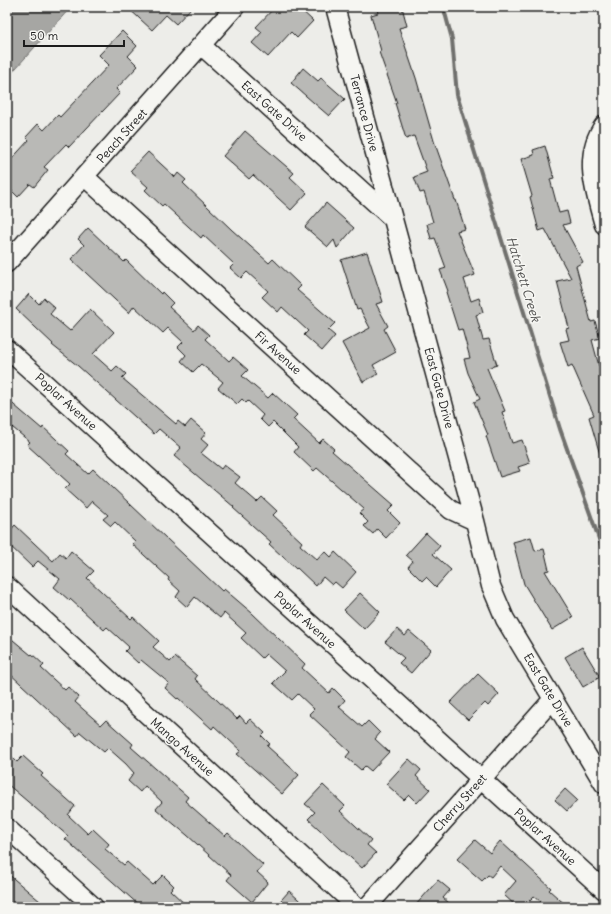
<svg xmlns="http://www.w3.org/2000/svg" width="611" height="914" font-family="Delius,sans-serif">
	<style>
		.water { fill: #a6a6a3; stroke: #6f6f6d }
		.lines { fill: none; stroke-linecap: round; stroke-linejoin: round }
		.stream { stroke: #6f6f6d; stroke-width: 4 }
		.building { fill: #b9b9b6; stroke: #1c1c1c }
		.minor-casing { stroke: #1c1c1c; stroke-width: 21 }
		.minor { stroke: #f6f6f2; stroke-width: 18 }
		.labels { text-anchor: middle; stroke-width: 3; stroke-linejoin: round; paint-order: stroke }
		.street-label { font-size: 12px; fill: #1c1c1c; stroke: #f6f6f2 }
		.water-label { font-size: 13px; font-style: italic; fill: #535352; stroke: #f6f6f2 }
	</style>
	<rect width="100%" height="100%" fill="#edede9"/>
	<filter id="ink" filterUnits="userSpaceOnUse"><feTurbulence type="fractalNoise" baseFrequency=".025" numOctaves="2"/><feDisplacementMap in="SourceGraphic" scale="8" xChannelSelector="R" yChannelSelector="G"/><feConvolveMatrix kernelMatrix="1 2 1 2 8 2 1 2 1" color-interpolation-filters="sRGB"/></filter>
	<g filter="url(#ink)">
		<path class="water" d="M7,7H71L7,78Z"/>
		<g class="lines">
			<path class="stream" d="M447,7L445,13L452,39L457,95L560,429L604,553"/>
		</g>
		<path class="building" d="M127,7H192L176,24L166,15L152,30Z
			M275,7H298L313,21L297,38L291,32L268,57L252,43L262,32L256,27Z
			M376,7H402L407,26L399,28L416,78L434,141L455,200H456L465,229L457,231L475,275L464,279L471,301L479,298L483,312L476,315L483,340L489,339L497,365L487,368L505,411L502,412L512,443L522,440L530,463L518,467L520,471L500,477L486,436L488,435L474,402L480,399L468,373L464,359L470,358L462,329L458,330L446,292L448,291L440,270L446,268L435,238L431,239L427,224L433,222L424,192L420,193L414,177L427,172L414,136L406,139L395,103H397L379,52L381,51L371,15L378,13Z
			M122,31L137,46L128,56L138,66L116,89L120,93L69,147L66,144L44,167L48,170L34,187L30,184L18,197L7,186V164L29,140L26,137L38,124L44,130L58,115L60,117L109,65L99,55Z
			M303,68L318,81L321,78L345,99L329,116L291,83Z
			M245,131L294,173L290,177L307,193L291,210L253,175L249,179L223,156Z
			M545,146L554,178L550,179L559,213L567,211L570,223L563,225L583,262L576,266L591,322L595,321L600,338L592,340L599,366L604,364V458H601L589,417L594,415L572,365L568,367L560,342L569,340L566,329L569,328L557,281L571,278L545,229L539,231L530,197L532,196L521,159L534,155L533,150Z
			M148,152L175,177L178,173L186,180L183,183L232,230L269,263L273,259L301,286L297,290L335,323L328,330L335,336L322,351L304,335L308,331L282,307L278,312L262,297L268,291L247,272L241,278L230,268L234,264L203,235L201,238L164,204L162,206L145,190L148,187L130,171Z
			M326,203L354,228L337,248L334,240L328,247L305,227Z
			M88,228L124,262L126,260L161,294L162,292L173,303L169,307L194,330L198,325L209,335L205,339L229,361L233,357L248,370L242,376L268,398L273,393L297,415L293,419L319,443L323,439L334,449L332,451L394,505L388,511L400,523L386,538L377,529L373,534L364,526L368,522L359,513L364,509L317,468L314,471L294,452L298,447L273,422L268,427L260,419L263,415L248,401L246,403L242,399L237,404L218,388L223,382L201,364L193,372L181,361L186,355L178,347L183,342L168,328L163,333L134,306L129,313L71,259L84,245L78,239Z
			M367,252L383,302L376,304L388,326L384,329L396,352L373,365L378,374L363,382L342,343L370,328L360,309L357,310L341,260Z
			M29,294L39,304L44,298L55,308L50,314L70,331L90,309L114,332L93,354L112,371L117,366L126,374L122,378L176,424L178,421L185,427L191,420L206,433L201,439L208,445L201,453L221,469L224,465L240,477L235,483L257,502L262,497L277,511L273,515L302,542L300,545L317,560L325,551L331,557L335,552L356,572L342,588L335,582L332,585L323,577L316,586L297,568L296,569L269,544L271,542L233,508L234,507L174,456L181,448L159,429L154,434L78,366L52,345L53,344L16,309Z
			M7,399L42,429L43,427L69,451L66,454L88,474L93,469L222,591L224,589L252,613L305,664L302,668L329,693L333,688L345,700L339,707L362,727L368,721L380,733L375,739L389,752L371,771L365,766L361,770L346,757L350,752L309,714L314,709L298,694L292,700L273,683L285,671L266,654L262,658L241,638L246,633L224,613L220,618L195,597L187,607L176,597L180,591L168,580L169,578L132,544L135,541L115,522L111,526L103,519L108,515L92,501L86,508L65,489L70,484L27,445L30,442L7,423Z
			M15,525L53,561L60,553L66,558L71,551L94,571L87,578L131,619L133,617L159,641L153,647L170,662L175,657L197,676L195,679L237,719L240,716L246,723L250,719L265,733L262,736L270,744L267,746L299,775L282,794L237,754L241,751L214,726L212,729L178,698L177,699L165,688L169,683L141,660L138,663L125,651L129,647L107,627L104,630L70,599L69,600L54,587L60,579L38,561L32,567L7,543V534Z
			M426,533L440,546L433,554L451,570L436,587L426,577L422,581L408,567L413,561L406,555Z
			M531,537L535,551L544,549L549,570L545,571L573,617L552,630L524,584L513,542Z
			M360,593L380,612L364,629L344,610Z
			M397,629L405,636L409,631L431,650L411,673L399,663L404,658L385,642Z
			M7,635L31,655L32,654L44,665L41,668L65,690L68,687L79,697L75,702L101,725L106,720L133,744L131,747L188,797L185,801L225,836L228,833L263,865L257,872L268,882L252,902L227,880L231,875L187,835L156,809L162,802L145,786L140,792L128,781L134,773L126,764L108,748L104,752L80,732L77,736L7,671Z
			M582,647L600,677L583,687L565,657Z
			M478,674L499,694L488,706L485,703L468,720L450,703Z
			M7,752L17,762L23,756L43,774L41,776L75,806L68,815L88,834L93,829L109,844L105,849L124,865L127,862L153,885L163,875L174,886L170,890L188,907H141L65,839L68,836L7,784Z
			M409,759L421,770L416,776L430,789L417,803L409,795L404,800L386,784Z
			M323,785L345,806L340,811L371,840L367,845L376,853L362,868L308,819L315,812L305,804Z
			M565,789L577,800L567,811L555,800Z
			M475,840L490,853L500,841L551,888L549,890L568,907H547L534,896L523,907H517L504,895L516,881L500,866L491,877L488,875L482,881L457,859Z
			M7,873L21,885L47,907H10L7,904Z
			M438,880L450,890L443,898L454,907H414Z
			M289,891L307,907H275Z"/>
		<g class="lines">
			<g class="minor-casing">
				<path id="minor" d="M335,7L393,219
					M202,46L393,219L475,521L491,586L505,619L604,784
					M604,125C582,156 595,192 604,225
					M85,177L451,510L475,521
					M7,263L235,7
					M7,349L604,890
					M7,586L357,907
					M7,828L94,907
					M367,907L553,699"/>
			</g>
			<use href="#minor" class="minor"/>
		</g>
	</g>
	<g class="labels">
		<g class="street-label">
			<text transform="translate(274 111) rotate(42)" y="4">East Gate Drive</text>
			<text transform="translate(364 113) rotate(75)" y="4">Terrance Drive</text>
			<text transform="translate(122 136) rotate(-48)" y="4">Peach Street</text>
			<text transform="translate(278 353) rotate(42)" y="4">Fir Avenue</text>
			<text transform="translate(439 388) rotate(75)" y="4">East Gate Drive</text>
			<text transform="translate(66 402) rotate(42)" y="4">Poplar Avenue</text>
			<text transform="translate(305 620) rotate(42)" y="4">Poplar Avenue</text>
			<text transform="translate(548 690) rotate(59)" y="4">East Gate Drive</text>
			<text transform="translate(182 747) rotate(42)" y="4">Mango Avenue</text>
			<text transform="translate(460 803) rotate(-48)" y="4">Cherry Street</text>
			<text transform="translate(545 837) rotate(42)" y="4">Poplar Avenue</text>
		</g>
		<g class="water-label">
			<text transform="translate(524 279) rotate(73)" y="5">Hatchett Creek</text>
		</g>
	</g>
	<rect width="611" height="914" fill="none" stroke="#f6f6f2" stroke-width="24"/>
	<rect x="12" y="12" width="587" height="890" fill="none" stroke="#1c1c1c" stroke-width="1.5" filter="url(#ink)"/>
	<path d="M24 40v6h100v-6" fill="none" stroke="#1c1c1c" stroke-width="2"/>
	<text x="30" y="40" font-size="12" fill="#1c1c1c" stroke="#f6f6f2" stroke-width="3" paint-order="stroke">50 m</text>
</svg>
